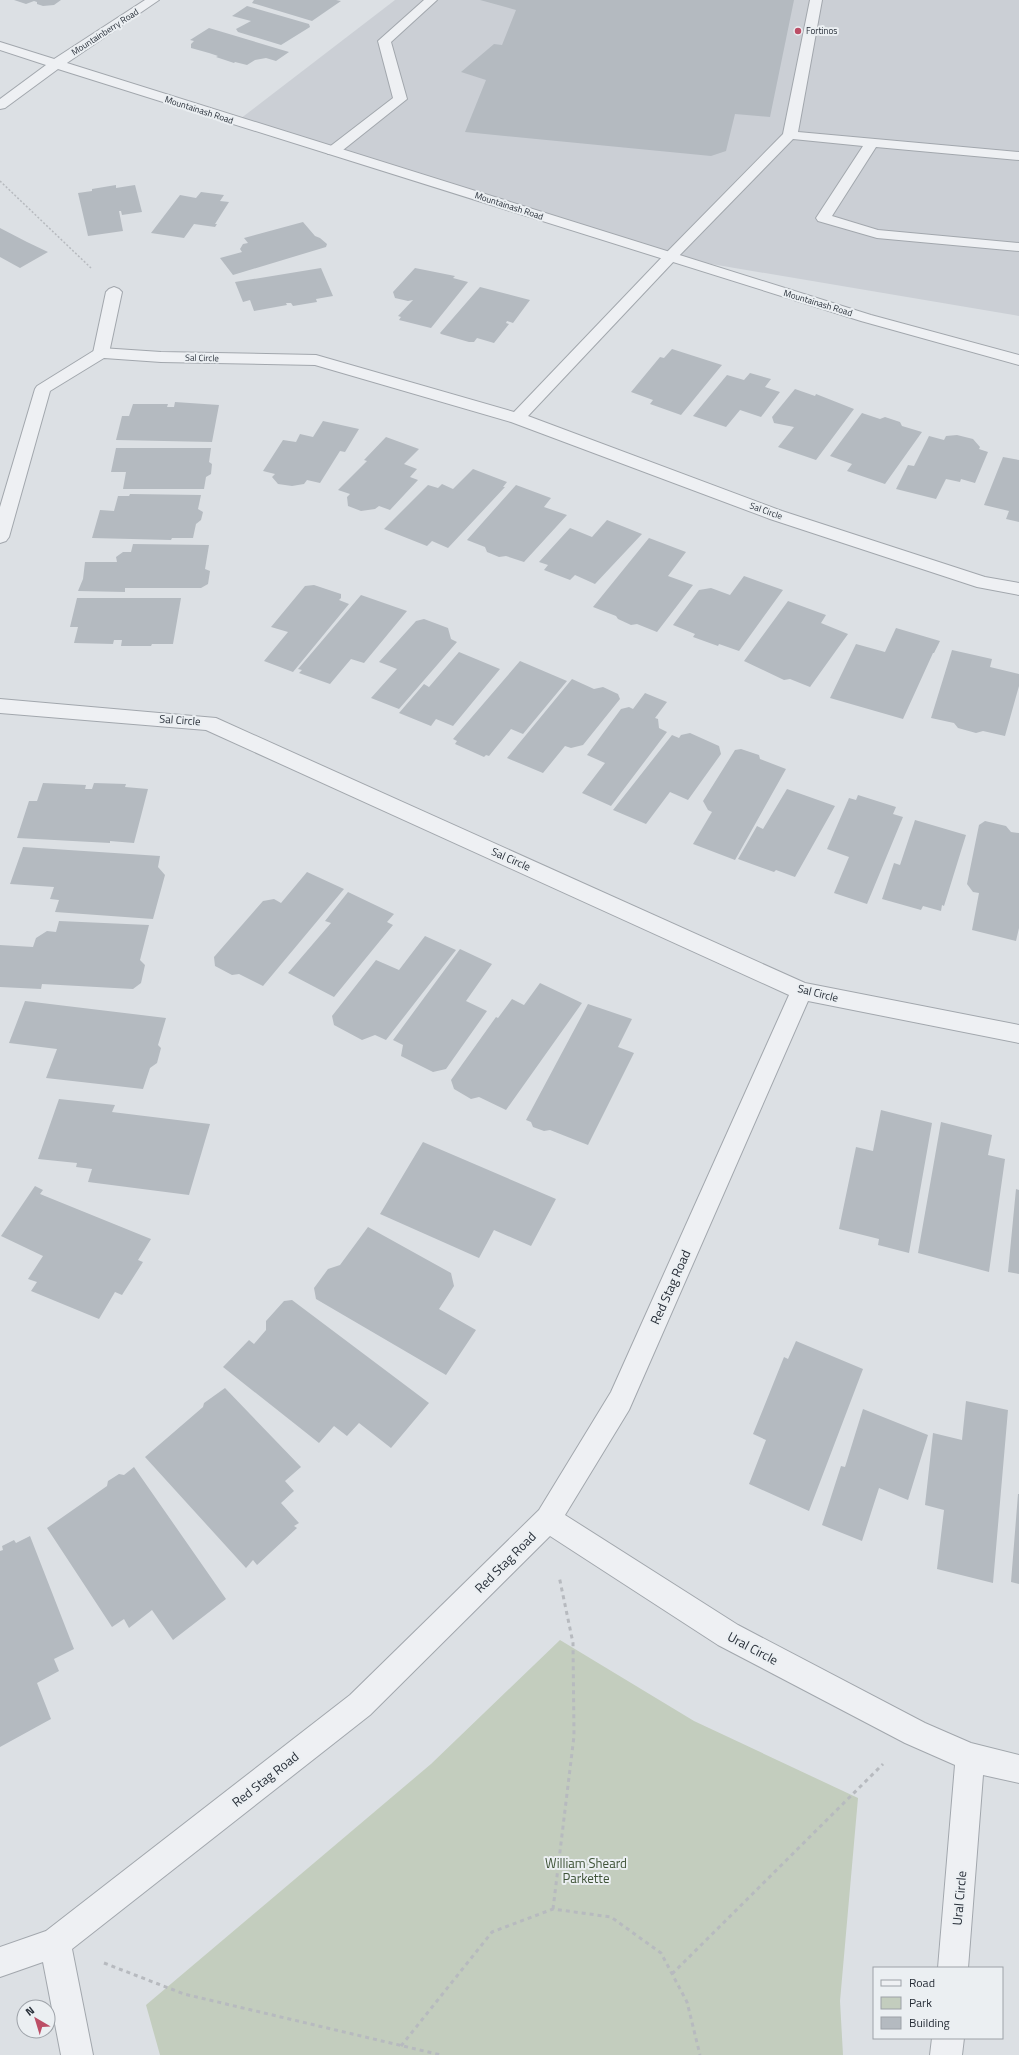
<svg xmlns="http://www.w3.org/2000/svg" width="1019" height="2055" font-family="'Titillium Web',sans-serif">
	<style>
		.built { fill: #cbcfd5 }
		.green { fill: #c3cdbe }
		.building { fill: #b4bac0 }
		.lines { fill: none; stroke-linecap: round; stroke-linejoin: round }
		.service-casing { stroke: #a2a7ad; stroke-width: 2 }
		.minor-casing { stroke: #a2a7ad; stroke-width: 2 }
		.tertiary-casing { stroke: #a2a7ad; stroke-width: 2 }
		.path-far1 { stroke: #b7babf; stroke-width: 1.5; stroke-dasharray: 2 2; stroke-linecap: butt }
		.path { stroke: #b7babf; stroke-width: 3; stroke-dasharray: 4 4; stroke-linecap: butt }
		.service { fill: #eef0f3; fill-rule: evenodd }
		.minor { fill: #eef0f3; fill-rule: evenodd }
		.tertiary { fill: #eef0f3; fill-rule: evenodd }
		.poi-dot { fill: #bc4e66; stroke: #ebeff2; stroke-width: 1.5 }
		.labels { text-anchor: middle; stroke-width: 4; stroke-linejoin: round; paint-order: stroke }
		.far-poi-label { font-size: 9px; fill: #282f39; stroke: #ebeff2; text-anchor: start }
		.far-street-label { font-size: 9px; fill: #282f39; stroke: #ebeff2 }
		.street-label { font-size: 11px; fill: #282f39; stroke: #ebeff2 }
		.near-street-label { font-size: 13px; fill: #282f39; stroke: #ebeff2 }
		.near-park-label { font-size: 13px; fill: #3e5337; stroke: #ebeff2 }
	</style>
	<rect width="100%" height="100%" fill="#dce0e4"/>
	<path class="built" d="M395,0H1019V316L670,257L236,122Z"/>
	<path class="green" d="M560,1640L694,1721L858,1798L840,2001L843,2055H160L146,2005L431,1764Z"/>
	<path class="building" d="M14,0H61L54,5L43,6L37,4V2L34,1L26,4Z
		M254,0H336L341,1L312,21L252,3Z
		M480,0H794L770,117L735,114L726,151L711,156L465,132L486,80L461,72L494,44L502,45L516,10Z
		M247,6L309,24L310,27L281,45L238,32L236,29L251,21L232,16Z
		M209,28L289,52L276,61L266,58L255,60L247,65L235,62L234,63L216,57L218,56L209,53L191,48V44L194,41L190,40Z
		M116,185V188L135,185L142,212L122,215L121,211H119L123,231L88,236L78,193L92,191V189Z
		M201,192L224,195L220,201L229,202L215,224H217L215,227L194,224L184,238L151,233L180,195L196,198Z
		M303,222L315,236L320,238L327,244L326,247L233,275L220,258L242,252L240,249L243,244L248,243L244,238Z
		M0,228L27,242L48,252L20,268L0,257Z
		M321,268L333,296L316,299L317,302L293,306L291,303H286L287,305L254,311L250,300L243,302L235,282Z
		M415,268L455,276L453,278L468,282L431,328L399,320L401,317L398,316L413,300L408,301L395,298L393,292Z
		M480,287L530,300L513,323L507,321L506,323L509,324L494,343L477,338L474,342H469L441,334L440,333Z
		M672,349L722,365L681,415L650,404L653,400L631,392L660,357L664,358Z
		M750,373L771,379L765,387L780,392L761,417L740,410L726,427L693,416L727,375L744,380Z
		M795,389L815,396L816,394L854,409L816,460L778,447L794,427L774,423L772,417Z
		M175,402L219,405L212,442L116,440L122,416H129L133,404H168L167,407H174Z
		M862,413L880,419L885,417L900,422L902,426L922,432L885,484L847,471L852,464L830,456Z
		M323,421L359,429L345,452L340,451L320,483L307,480L304,484L292,486L278,484L272,477L275,474L263,471L283,440L296,442L300,434L313,437Z
		M957,435L973,439L980,447L979,449L988,452L975,483L961,479L960,482L946,479L936,499L896,489L908,465L914,466L929,436L944,440L946,436Z
		M386,437L419,449L404,464L417,469L410,477L418,480L390,510L379,506L375,509L361,511L348,506L347,497L350,494L338,490L367,461L364,460Z
		M116,448H211L209,462L212,464L211,474L206,477L204,489H123L126,472H111Z
		M1003,457L1019,460V522L1006,519L1009,511L984,505Z
		M473,469L507,482L503,487H505L448,548L432,541L427,546L384,529L428,485L438,488L442,484L453,489Z
		M516,485L551,498L544,507L567,515L524,562L506,556L499,557L487,552L485,547L467,540Z
		M130,494L201,495L198,509L203,512L201,520L196,524L193,538H172L171,540L92,538L100,510L114,511L118,496H129Z
		M607,520L642,534L595,584L575,575L570,580L544,570L548,565L539,562L570,528L592,537Z
		M649,538L686,552L668,576L693,585L657,632L637,624L631,625L618,619L616,616L593,607Z
		M133,544L209,545L205,569L210,571L208,584L201,588H125V592L78,591L83,579L85,562H117L116,557L123,552H131Z
		M744,576L783,590L739,651L719,644L718,646L693,637L695,634L673,625L699,590L711,588L730,595Z
		M314,585L341,594V598L339,600L349,604L293,672L264,661L288,632L271,627L305,586Z
		M361,595L407,611L364,663L351,659L330,684L299,673L302,670L298,669Z
		M77,598H181L173,644H152L151,646H121L122,640H114L113,644L74,643L78,627H70Z
		M788,601L826,615L821,623L848,634L810,687L790,679L784,680L744,661Z
		M424,619L448,628L451,639L457,642L399,709L371,698L397,669L379,662L416,621Z
		M896,628L940,641L934,653H933L903,719L830,698L856,644L885,652Z
		M952,650L992,659L990,667L1019,674V686L1005,736L983,731L976,733L958,728L954,723L931,718Z
		M459,652L500,669L453,726L436,719L431,726L399,713L424,684L429,687Z
		M520,661L567,681L523,734L511,729L489,756L486,755L484,757L455,744L457,741L453,739Z
		M572,679L594,689L603,687L618,694L620,699L583,745L571,748L565,746L543,773L507,758Z
		M645,693L667,702L655,718L658,719L659,728L667,732L611,806L582,793L605,763L587,755L621,709L629,707L633,709Z
		M690,733L719,746L721,754L688,800L670,792L646,824L613,810L672,735L679,738L681,735Z
		M741,749L759,755L760,759L786,769L735,860L693,844L712,812L708,810L703,801L735,750Z
		M43,783L86,785L85,789H92L94,783L126,784L125,787L148,789L134,843L110,841V843L17,838L29,801H37Z
		M787,789L835,806L795,877L776,870L774,872L738,859L757,826L763,829Z
		M858,795L896,807L893,814L903,817L867,904L834,893L849,857L827,849L849,798L856,800Z
		M915,820L966,835L944,906L942,905L941,911L923,906L921,910L882,899L894,863L900,865Z
		M985,821L1006,826L1011,832L1019,833V928L1016,941L972,930L979,893L973,892L967,884L979,825Z
		M23,847L160,856L158,867L165,875L153,919L55,912L59,900L50,899L54,887L10,884Z
		M307,872L344,889L263,986L239,974L232,975L215,966L214,957L263,901L274,899L281,903Z
		M348,892L394,914L387,922L393,925L334,997L288,973L331,923L325,921Z
		M59,921L149,925L140,960L145,965L141,983L133,989L42,984L41,989L0,987V945L33,947L36,938L47,931L56,932Z
		M425,936L456,950L386,1040L375,1035L362,1040L334,1025L332,1016L376,960L399,970Z
		M460,949L492,964L466,1001L487,1011L446,1069L433,1072L401,1056L403,1045L393,1040Z
		M540,983L582,1003L506,1110L479,1097L471,1099L454,1089L451,1080L496,1017L498,1018L512,999L524,1005Z
		M25,1001L166,1018L158,1045L161,1048L157,1063L150,1068L143,1089L46,1078L57,1049L9,1043Z
		M588,1004L632,1019L618,1047L634,1053L588,1145L550,1130L544,1131L533,1127L531,1122L526,1120Z
		M59,1099L115,1105L112,1112L210,1124L189,1195L88,1182L92,1169L76,1167L77,1163L38,1159Z
		M881,1110L932,1123L909,1253L878,1245L879,1239L839,1229L856,1147L873,1151Z
		M941,1122L992,1135L988,1155L1005,1159L989,1272L918,1253Z
		M423,1142L556,1199L531,1246L494,1230L479,1258L380,1214Z
		M35,1186L43,1190L40,1194L151,1239L138,1260L143,1262L122,1295L115,1292L99,1319L31,1291L37,1282L28,1279L43,1256L1,1236Z
		M1016,1189L1019,1190V1274L1008,1272Z
		M368,1227L451,1273L454,1286L439,1309L476,1330L446,1375L316,1299L314,1288L328,1269L340,1265Z
		M292,1300L429,1403L391,1448L359,1423L347,1436L334,1426L319,1443L223,1367L249,1340L254,1344L266,1330V1321L284,1301Z
		M796,1341L863,1369L809,1511L749,1484L766,1440L753,1434L784,1357L788,1359Z
		M225,1388L301,1467L285,1481L294,1491L281,1503L299,1523L294,1526L297,1528L257,1565L253,1560L246,1568L145,1457L203,1407L204,1403Z
		M966,1401L1008,1410L993,1583L937,1569L944,1510L925,1505L933,1433L962,1440Z
		M863,1409L928,1435L908,1500L879,1488L862,1541L822,1525L841,1466L845,1467Z
		M134,1467L226,1599L173,1640L152,1610L129,1628L124,1619L112,1627L47,1528L107,1486L108,1481L119,1474L124,1475Z
		M1018,1494H1019V1584L1011,1582Z
		M30,1536L74,1649L54,1659L59,1671L37,1683L51,1719L0,1747V1551L3,1550L2,1546L14,1540L16,1543Z"/>
	<g class="lines">
		<g class="service-casing">
			<path id="service" d="M424,0H437L391,42L407,99L338,154H328L326,151L328,148L393,98L378,41Z
				M810,0H822L798,132L1019,152V160L876,147L832,216L878,230L1019,243V251L877,238L818,221L816,218L863,146L793,139L675,260H665L663,257L665,254L783,134Z
				M114,287L119,289L122,292L109,353L107,356H95L93,353L106,292L109,289Z"/>
		</g>
		<g class="minor-casing">
			<path id="minor" d="M145,0H159L61,67H51L49,64L51,61Z
				M670,253L675,254L677,257L675,260L528,416L782,511L985,577L1019,583V595L977,587L770,519L511,422L315,365L161,362L104,358L50,391L9,537L6,541L0,543V507L35,389L37,386L95,350L101,348L161,352L316,355L514,412L665,254Z
				M0,699L216,718L805,983L1019,1025V1043L808,1001L629,1410L565,1515L738,1625L925,1723L971,1743L1019,1755V1783L983,1775L968,1968H938L955,1765L905,1743L718,1645L550,1536L370,1715L72,1949L93,2055H61L43,1962L0,1977V1947L46,1931L350,1695L539,1510L611,1392L789,995L206,730L0,713Z
				M932,2038H964L962,2055H930Z"/>
		</g>
		<g class="tertiary-casing">
			<path id="tertiary" d="M0,42L871,315L1019,355V365L861,321L58,69L5,108L0,109V99L46,65L0,50Z"/>
		</g>
		<path class="path-far1" d="M0,181L91,268"/>
		<path class="path" d="M553,1909L574,1736L573,1643L559,1576
			M104,1963L184,1994L441,2055
			M672,1974L883,1764
			M401,2046L492,1932L553,1909L611,1917L661,1953L687,2002L700,2055"/>
		<use href="#service" class="service"/>
		<use href="#minor" class="minor"/>
		<use href="#tertiary" class="tertiary"/>
	</g>
	<circle class="poi-dot" cx="798" cy="31" r="4"/>
	<g class="labels">
		<g class="far-poi-label">
			<text x="806" y="34">Fortinos</text>
		</g>
		<g class="far-street-label">
			<text transform="translate(105 32) rotate(-33)" y="3">Mountainberry Road</text>
			<text transform="translate(199 110) rotate(18)" y="3">Mountainash Road</text>
			<text transform="translate(509 206) rotate(18)" y="3">Mountainash Road</text>
			<text transform="translate(818 303) rotate(17)" y="3">Mountainash Road</text>
			<text transform="translate(202 358) rotate(1)" y="3">Sal Circle</text>
			<text transform="translate(766 511) rotate(20)" y="3">Sal Circle</text>
		</g>
		<g class="street-label">
			<text transform="translate(180 720) rotate(4)" y="4">Sal Circle</text>
			<text transform="translate(511 859) rotate(24)" y="4">Sal Circle</text>
			<text transform="translate(818 993) rotate(14)" y="4">Sal Circle</text>
		</g>
		<g class="near-street-label">
			<text transform="translate(670 1287) rotate(-66)" y="5">Red Stag Road</text>
			<text transform="translate(505 1562) rotate(-45)" y="5">Red Stag Road</text>
			<text transform="translate(753 1648) rotate(28)" y="5">Ural Circle</text>
			<text transform="translate(265 1779) rotate(-38)" y="5">Red Stag Road</text>
			<text transform="translate(959 1898) rotate(-85)" y="5">Ural Circle</text>
		</g>
		<g class="near-park-label">
			<text x="586" y="1868">William Sheard<tspan x="586" dy="15">Parkette</tspan></text>
		</g>
	</g>
	<rect x="873" y="1967" width="130" height="72" fill="#ebeff2" stroke="#9da2a8"/>
	<rect x="881" y="1980" width="20" height="6" fill="#eef0f3" stroke="#9da2a8"/>
	<text x="909" y="1987" font-size="12" fill="#282f39">Road</text>
	<rect x="881" y="1997" width="20" height="12" fill="#c3cdbe" stroke="#9da2a8"/>
	<text x="909" y="2007" font-size="12" fill="#282f39">Park</text>
	<rect x="881" y="2017" width="20" height="12" fill="#b4bac0" stroke="#9da2a8"/>
	<text x="909" y="2027" font-size="12" fill="#282f39">Building</text>
	<g transform="translate(36 2019) rotate(322)"><circle r="19" fill="#ebeff2" stroke="#9da2a8"/>
	<path d="M0-3L7 15L0 10L-7 15Z" fill="#bc4e66"/>
	<text y="-6" font-size="11" font-weight="bold" text-anchor="middle" fill="#282f39">N</text>
	</g>
</svg>
